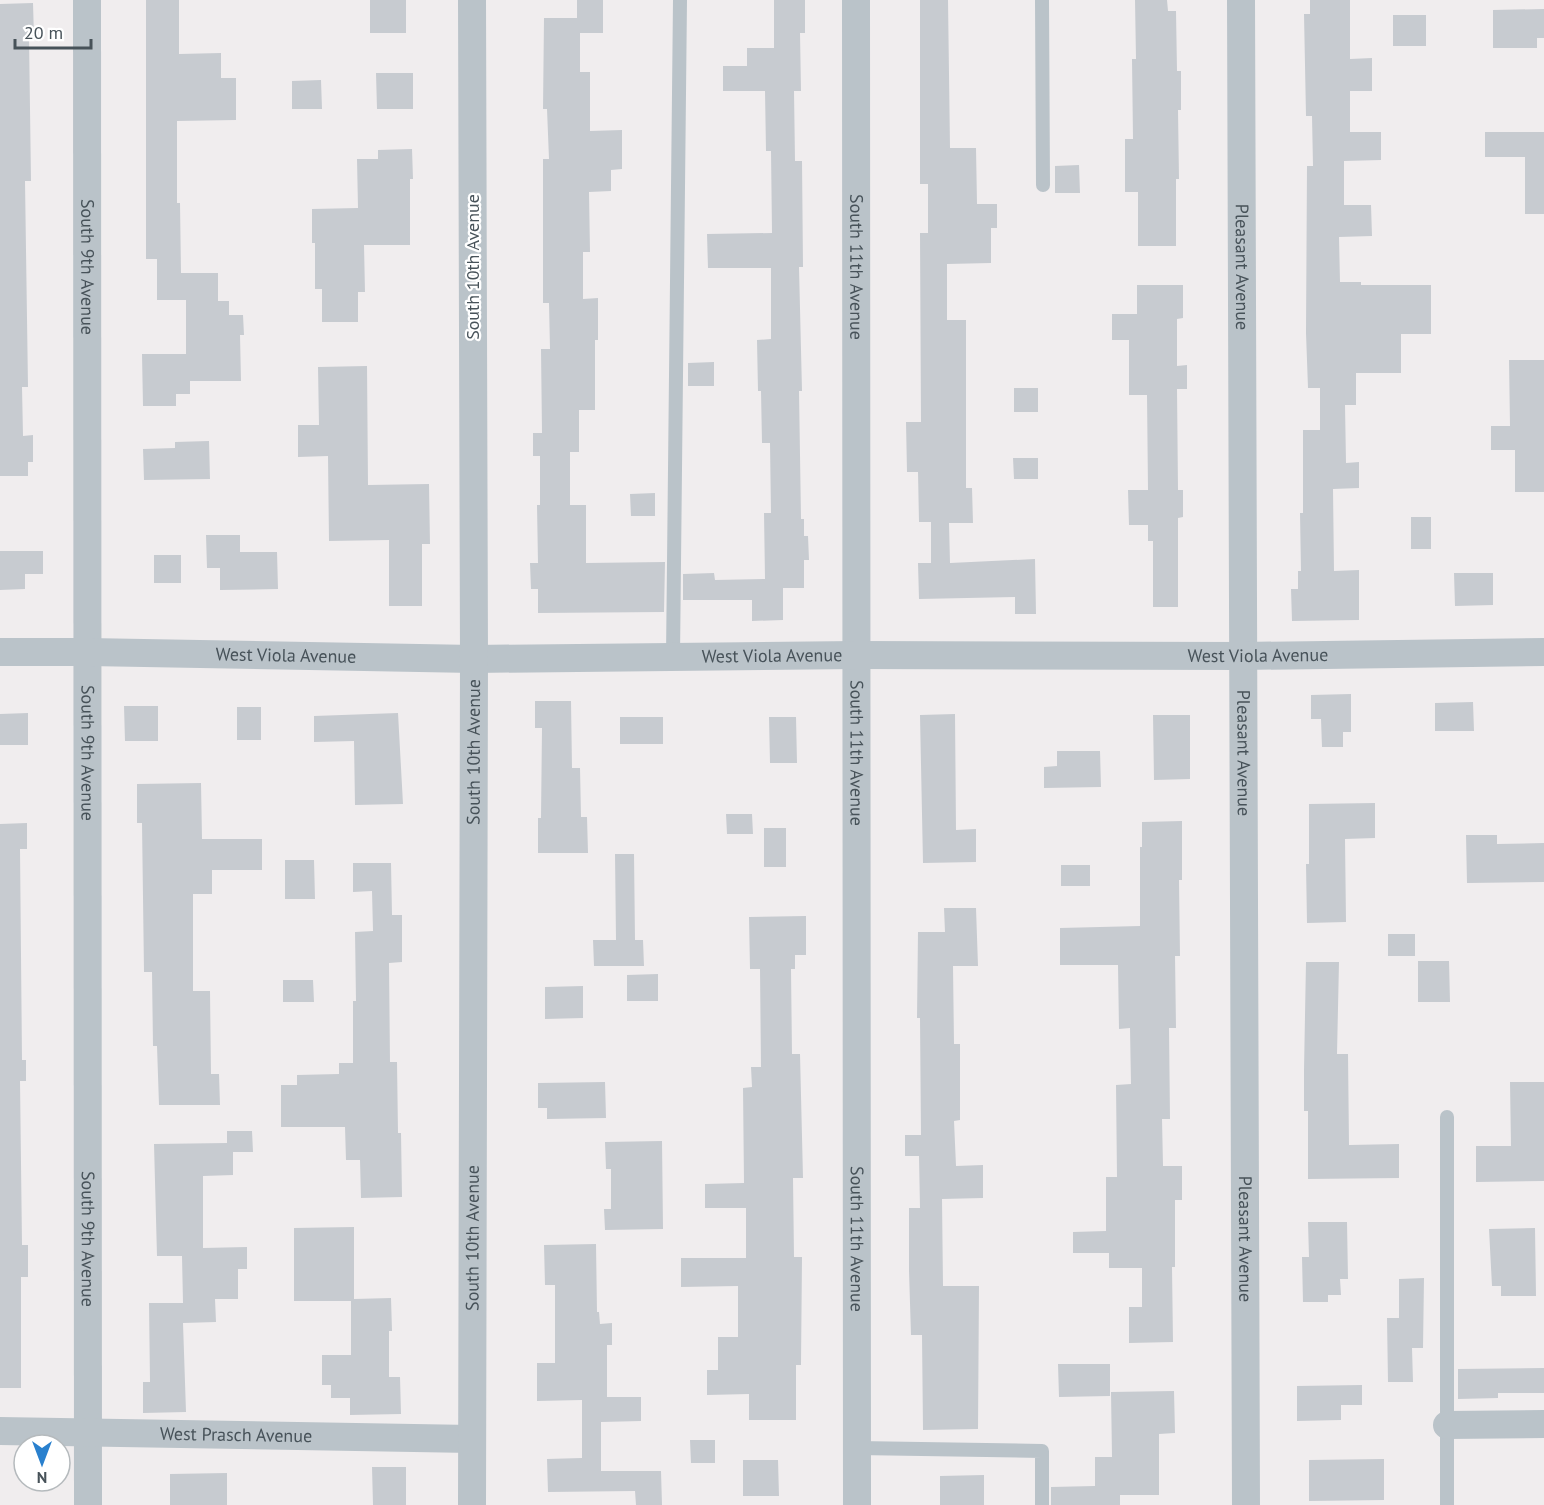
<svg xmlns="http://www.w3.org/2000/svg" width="1544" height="1505" font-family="'PT Sans',sans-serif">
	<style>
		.building { fill: #c7cbd0 }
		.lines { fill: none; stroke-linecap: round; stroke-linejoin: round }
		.service { stroke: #bac3c9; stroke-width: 14 }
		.minor { stroke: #bac3c9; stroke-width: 28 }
		.labels { text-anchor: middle; stroke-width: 4.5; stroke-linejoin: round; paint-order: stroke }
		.street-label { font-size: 18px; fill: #475259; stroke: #fff }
	</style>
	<rect width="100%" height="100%" fill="#f0edee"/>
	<path class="building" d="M146,0H179V54L221,53V78H236V120L177,121V203H180L181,273H218V301H229V315H243L244,335H240L241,381H190V394H176V406H143L142,354H186V300H157V259H146Z
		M370,0H406V33H370Z
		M577,0H603V33H580V72H590V131L622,130V169L611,170V191L589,192L590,252H583V299L598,298V340H595V410H579V452H570V505H586V563L665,562L664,612L538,613V589H531L530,563H538L537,505H540V456H533V433H542L541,349H550L549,303H543V159H549L547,109H543L544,18H577Z
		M774,0H805V33H800L801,91H794L795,161H802L803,267H799L802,391H799L801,519H804V536H808L809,560H804V588H783V620L752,621V600H683V574L714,573L715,580L765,579L764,513H771L770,443H762L761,391H758L757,340L771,339V268H708L707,234L772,233L771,151H766L765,91H723V66H747V48H774Z
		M920,0H948L950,148H976L977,204H997V228H991V263L947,264V320H966V488H972L973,523H949L950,563L1035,559L1036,614H1015V597L919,599L918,563H931V522H919L918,472H907L906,422H921L920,233H928V184H920Z
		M1135,0H1167L1168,11H1176L1177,71H1181V110H1178L1179,179H1176V246H1138V192H1125V139H1133L1132,59H1136Z
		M1310,0H1350V59L1372,58V91H1350V132H1381V160L1344,161V205H1371L1372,236L1339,237L1340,282H1361V285H1431V334H1401V373H1356V405H1345L1346,463L1359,462V488L1333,489L1334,571L1359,570V620L1292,621L1291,589H1298V571H1301L1300,513H1303V430H1320V388H1308L1306,333L1307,166H1313L1312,116H1306L1304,14H1310Z
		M33,3L34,37H29L31,181H25L28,387H22L23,436L33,435V462H28V476H0V4Z
		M1544,9V38H1537V48H1493V10Z
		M1393,15H1426V46H1393Z
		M376,73H413V109H377Z
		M321,80L322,109H292V81Z
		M1485,132H1544V214H1525V157H1485Z
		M412,149L413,179H410V245H364L365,292H358V322H322V289H315V243H312V209L358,208L357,159H378V150Z
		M1079,165L1080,193H1055V166Z
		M1137,285H1183V318L1177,319V366L1187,365V389H1177L1178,490H1183V517L1178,518V607H1153V541H1148V525H1129L1128,490H1148L1147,395H1129V340H1112V314H1137Z
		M1509,360H1544V492H1515V450H1491V426H1510Z
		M714,362V386H688V363Z
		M367,366L368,485L429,484L430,544H422V606H389V540L329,541L328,456L298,457V425H319L318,367Z
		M1014,388H1038V412H1014Z
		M209,441L210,479L144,480L143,449L175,448V442Z
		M1013,458H1038V479H1014Z
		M655,493V516H631L630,494Z
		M1411,517H1431V549H1411Z
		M206,535H240V552H277L278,589L220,590V568H207Z
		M0,551H43V574H25V589L0,590Z
		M154,555H181V583H154Z
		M1454,573H1493V605L1455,606Z
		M1351,694V732H1343V747H1322L1321,719H1311V695Z
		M535,701H571L572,768H580L581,817H587L588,853H538V818H541L542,728H535Z
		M1473,702L1474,731H1435V703Z
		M124,706H158V741H125Z
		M237,707H261V740H237Z
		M28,713V745H0V714Z
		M398,713L403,804L355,805L354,741L314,742V716Z
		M955,714L956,830L976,829V862L923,863L920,715Z
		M1153,715H1190V779L1154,780Z
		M620,717H663V744H620Z
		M769,717H796L797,763H770Z
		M1057,751H1100L1101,787L1044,788V767L1057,766Z
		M201,783L202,839H262V870H212V894H193V991H210L211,1074H219L220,1105H159L157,1046H153L152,972H144L142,823H137V784Z
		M1375,803V838L1345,839L1346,922L1307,923L1306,864H1309V804Z
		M726,814H752L753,834H727Z
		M1182,821V880H1179L1180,956H1175L1176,1028H1169L1170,1119H1162L1163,1166H1182V1200H1175V1267H1172L1173,1342L1129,1343V1307H1142V1268H1109V1253H1073V1232L1106,1231V1177H1117L1116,1085L1131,1084L1130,1028L1119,1029L1118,965H1060V928L1140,926V847H1142V822Z
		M27,823V849H20L22,1060H26V1081H20L22,1245H28V1277H21V1388H0V824Z
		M764,828H786V867H764Z
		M1466,835H1497V844L1544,843V882L1467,883Z
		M615,854H634L635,940H643L644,966H594L593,940H616Z
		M285,860H314L315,899H285Z
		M353,863H391L392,915H402V962L389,963L390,1062H397L398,1133H401L402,1197L361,1198L360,1160H346L345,1127H281V1085H297V1075L339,1074V1063H353V1001H356L355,932L373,931L372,891L353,892Z
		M1061,865H1090V886H1061Z
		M944,908H976L978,966H953L954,1044H960V1120L954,1121L956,1166L983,1165V1198L942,1199L943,1286H979L978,1429L923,1430L922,1335H911L909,1271V1208H920L919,1156H905V1135H921L920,1018H917L918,932H945Z
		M806,916V955H795V969H791L792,1054H800L803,1178H793L794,1257H802L801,1365H796V1420H749V1394L707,1395V1370H718V1337H738V1286L681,1287V1258H746V1208H705V1184L744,1183L743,1088L752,1087L751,1067H761L760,969H750L749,917Z
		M1388,934H1415V956H1388Z
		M1418,961H1449L1450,1002H1418Z
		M1306,962H1339L1337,1054H1348L1349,1145L1399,1144V1178L1308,1179V1111H1304V1070Z
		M658,974V1001H627V975Z
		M283,980H313L314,1002H283Z
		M583,986V1018L545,1019V987Z
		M605,1082L606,1118L547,1119V1108H538V1083Z
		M1510,1082H1544V1181L1476,1182V1146H1511Z
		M227,1131H252L253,1152H233V1175L203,1176V1248L247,1247V1269H238V1299H215L216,1322L183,1323L186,1412L143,1413V1382H150L149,1303H183L182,1256H157L154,1144L227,1143Z
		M662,1141L663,1229L605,1230L604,1209H611V1169H606L605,1142Z
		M1308,1222H1347L1348,1279H1340L1341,1295H1328V1302H1303L1302,1257H1309Z
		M354,1227V1299L391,1298L392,1331H389V1377H400L401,1414L350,1415V1398H331V1385H322V1355H351V1301H294V1228Z
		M1535,1228L1536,1296H1501V1286H1492L1489,1229Z
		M596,1244L597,1312H599L600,1324L612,1323V1345H607V1397H641V1421L601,1422V1471H661L662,1505H636L635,1491L548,1492L547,1459L582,1458V1400L537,1401V1363H555V1285H545L544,1245Z
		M1424,1278L1423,1348H1412L1413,1382H1388L1387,1318H1399V1279Z
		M1058,1364H1110V1396L1059,1397Z
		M1544,1368V1393H1498V1398L1458,1399V1369Z
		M1362,1385V1405H1341V1420L1297,1421V1386Z
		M1174,1391L1175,1433L1159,1434V1495H1120V1505H1051V1487L1095,1486V1457H1112L1111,1392Z
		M690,1440H715V1463H691Z
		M1384,1459V1500L1309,1501V1460Z
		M743,1460H778L779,1496H743Z
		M372,1467H406V1505H373Z
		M227,1473V1505H170V1474Z
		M984,1475V1505H940V1476Z"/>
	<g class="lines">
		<path class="service" d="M1042,0L1043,185
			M673,657L680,0
			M1447,1117V1505
			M857,1448L1042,1451V1505"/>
		<g class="minor">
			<path id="s1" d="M87,0L88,1505"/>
			<path id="s2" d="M856,0L857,1505"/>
			<path id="s3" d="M1241,0L1246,1505"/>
			<path id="s4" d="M0,652H88L474,659L857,655L1243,656L1544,652"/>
			<path d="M1447,1425L1544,1424"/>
			<path id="s5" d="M0,1431L472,1439"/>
			<path id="s6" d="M472,1505L474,659L472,0"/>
		</g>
	</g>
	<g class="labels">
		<g class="street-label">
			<text dy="6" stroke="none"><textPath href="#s1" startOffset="267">South 9th Avenue</textPath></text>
			<text transform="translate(473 267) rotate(-90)" y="6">South 10th Avenue</text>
			<text dy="6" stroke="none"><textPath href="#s2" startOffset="267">South 11th Avenue</textPath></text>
			<text dy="6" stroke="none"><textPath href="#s3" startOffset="267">Pleasant Avenue</textPath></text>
			<text dy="6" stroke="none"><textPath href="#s4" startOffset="1258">West Viola Avenue</textPath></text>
			<text dy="6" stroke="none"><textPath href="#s4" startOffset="286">West Viola Avenue</textPath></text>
			<text dy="6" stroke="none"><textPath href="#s4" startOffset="772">West Viola Avenue</textPath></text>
			<text dy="6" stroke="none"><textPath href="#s1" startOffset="753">South 9th Avenue</textPath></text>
			<text dy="6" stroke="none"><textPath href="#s2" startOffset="753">South 11th Avenue</textPath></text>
			<text dy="6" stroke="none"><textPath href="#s3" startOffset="753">Pleasant Avenue</textPath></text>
			<text dy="6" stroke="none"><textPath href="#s6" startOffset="753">South 10th Avenue</textPath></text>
			<text dy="6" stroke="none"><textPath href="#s1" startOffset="1239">South 9th Avenue</textPath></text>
			<text dy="6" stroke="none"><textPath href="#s6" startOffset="267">South 10th Avenue</textPath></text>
			<text dy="6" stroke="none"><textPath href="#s2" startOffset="1239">South 11th Avenue</textPath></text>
			<text dy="6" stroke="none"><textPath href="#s3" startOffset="1239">Pleasant Avenue</textPath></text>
			<text dy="6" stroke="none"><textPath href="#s5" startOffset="236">West Prasch Avenue</textPath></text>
		</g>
	</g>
	<g transform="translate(42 1463) rotate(180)"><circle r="28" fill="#ffffff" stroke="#b5babd" stroke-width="1.5"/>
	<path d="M0-4.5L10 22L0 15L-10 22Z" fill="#2980ce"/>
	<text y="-9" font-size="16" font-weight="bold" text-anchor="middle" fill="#475259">N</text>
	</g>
	<path d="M15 39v9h76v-9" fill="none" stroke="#475259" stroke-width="3"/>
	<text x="24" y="39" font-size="18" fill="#475259" stroke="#ffffff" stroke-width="4.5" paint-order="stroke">20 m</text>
</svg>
